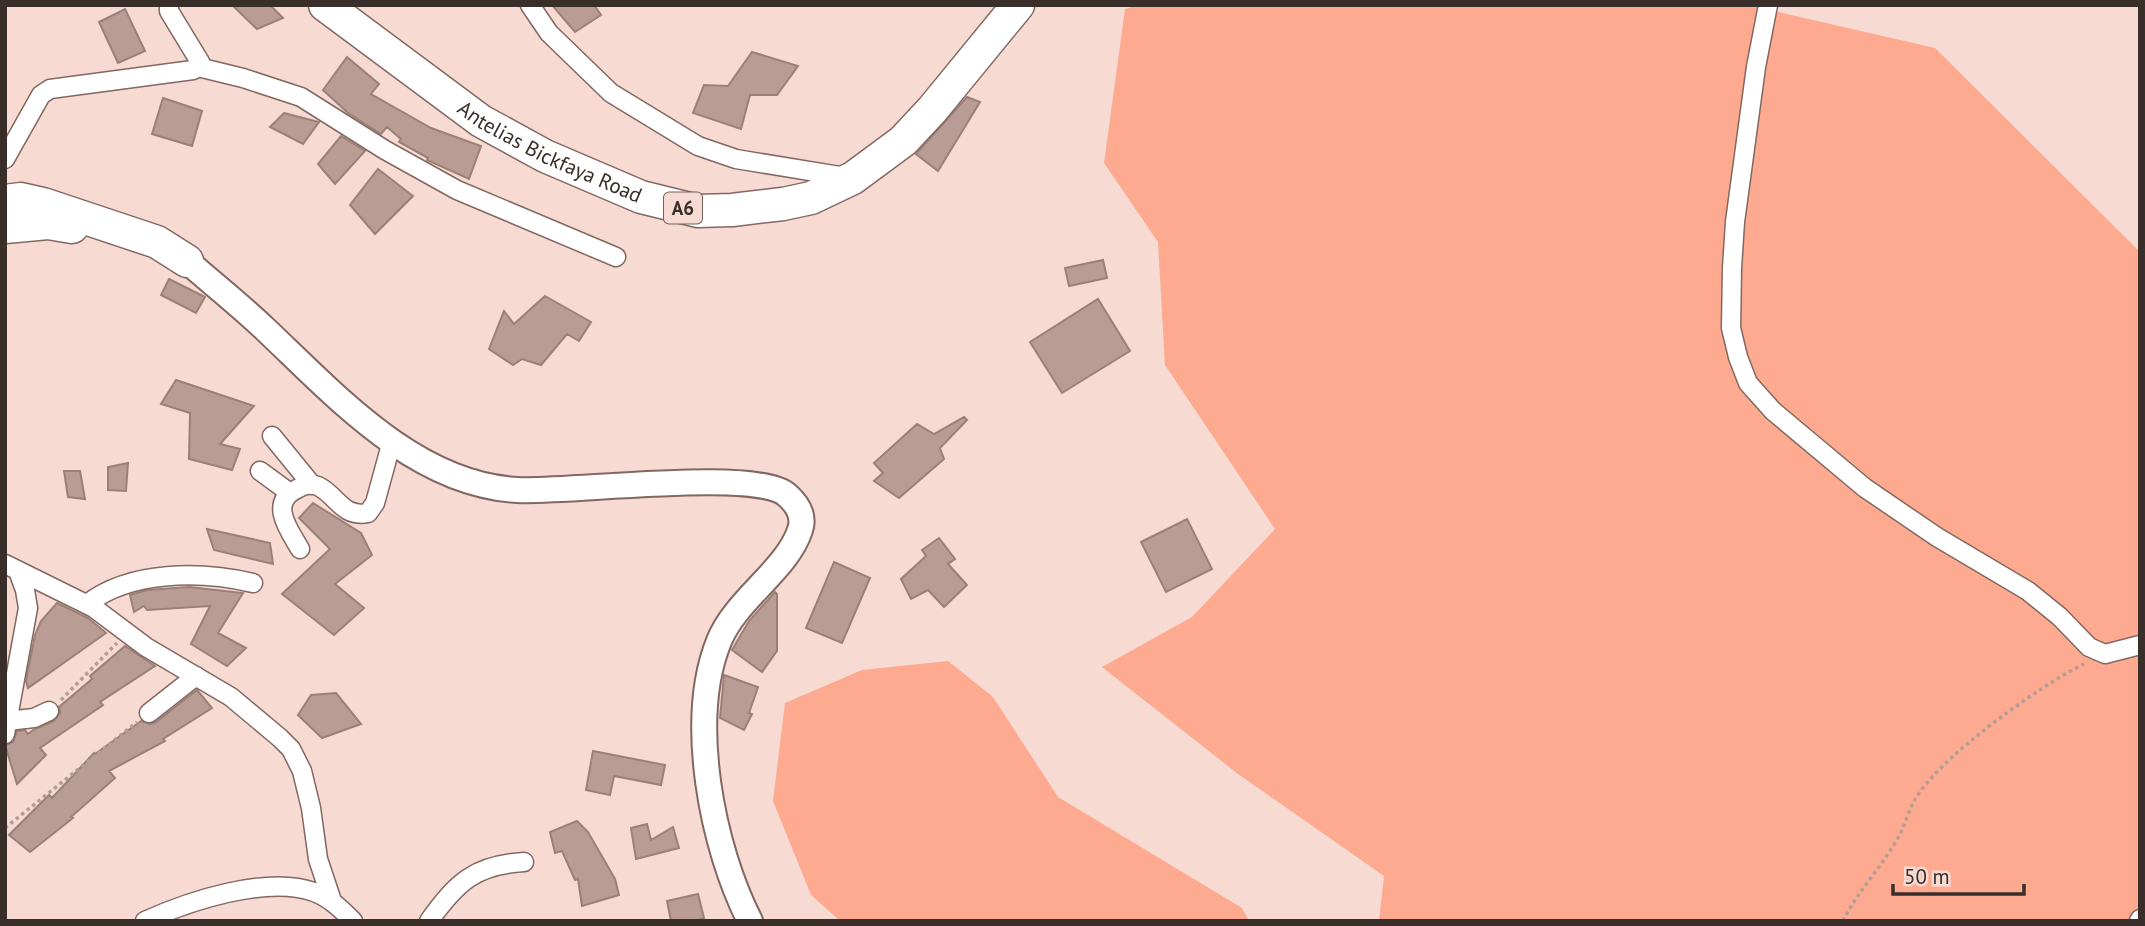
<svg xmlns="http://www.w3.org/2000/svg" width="2145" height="926" font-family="'PT Sans',sans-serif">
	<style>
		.green { fill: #feaa90 }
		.building { fill: #b99d95; stroke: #9b8078; stroke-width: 2 }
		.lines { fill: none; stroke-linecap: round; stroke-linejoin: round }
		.street-casing { stroke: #826861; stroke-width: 21 }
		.secondary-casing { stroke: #826861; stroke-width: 28 }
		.highway-casing { stroke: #826861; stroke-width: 35 }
		.path { stroke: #b39d95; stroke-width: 3.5; stroke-dasharray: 3.5 3.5; stroke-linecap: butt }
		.street { stroke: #fff; stroke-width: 18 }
		.secondary { stroke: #fff; stroke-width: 24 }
		.highway { stroke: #fff; stroke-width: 32 }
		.labels { text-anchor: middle; stroke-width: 5; stroke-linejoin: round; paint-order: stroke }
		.shield { fill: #f7dad1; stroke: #72625c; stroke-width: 2 }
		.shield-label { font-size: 19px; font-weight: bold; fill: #392e2a }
		.street-label { font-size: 21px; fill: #392e2a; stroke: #f7dad1 }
	</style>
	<rect width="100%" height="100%" fill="#f7dad1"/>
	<path class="green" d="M1139,5H1748L1935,48L2140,252V921H1379L1384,876L1238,774L1102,667L1192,617L1275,529L1165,365L1158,242L1104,163L1125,9Z
		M948,661L993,697L1058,797L1242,908L1249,921H840L811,895L773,801L785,703L862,670Z"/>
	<path class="building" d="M232,5H270L283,18L257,29Z
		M552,5H594L601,15L575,32Z
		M125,9L145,51L118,63L99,22Z
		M752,52L798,66L777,95H750L741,129L693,113L704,85L728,86Z
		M347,57L379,84L371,94L431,128L481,146L469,179L427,160L428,158L399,142L401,139L387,127L381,134L348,113L323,90Z
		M967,97L980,102L938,171L916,154Z
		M163,98L202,111L192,146L152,134Z
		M284,113L319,122L303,144L270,127Z
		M341,136L365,151L335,184L318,164Z
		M378,169L413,196L375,234L350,205Z
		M1103,260L1107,278L1069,286L1065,268Z
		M169,279L205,297L196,313L161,295Z
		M545,296L591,322L579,341L567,334L541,365L522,359L513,365L489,349L504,311L514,324Z
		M1098,299L1130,351L1062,393L1030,342Z
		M176,380L254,406L220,444L240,449L232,470L189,459L190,413L161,404Z
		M964,417L967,420L940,448L944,459L899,498L874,481L883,473L874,463L917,424L934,434Z
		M128,463L126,491L108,490V467Z
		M64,471H80L85,499L68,497Z
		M313,503L361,533L372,555L335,584L364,608L334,635L282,594L330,549L299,518Z
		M1187,519L1212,569L1166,592L1141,542Z
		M207,529L270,543L273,564L214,550Z
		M939,538L955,559L948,564L967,585L944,607L928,590L911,599L901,579L926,556L922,550Z
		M834,562L870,578L842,643L806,628Z
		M189,587L243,593L218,633L246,648L227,666L191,644L210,606L147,610L144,606L134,612L130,595L147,590Z
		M775,592L777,594V651L762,672L732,650L749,621Z
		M57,603L88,618L106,633L28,688L26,681L35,635L41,621Z
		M125,646L155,666L100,702L103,705L40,748L46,755L17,784L5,745L13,742L17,731L25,730L28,734L33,730L54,721L60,713L59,707L92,679L90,676Z
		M724,675L758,687L749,713L752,714L744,730L720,718Z
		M197,690L212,708L163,739L165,741L109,771L115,778L71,817L73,818L30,852L9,835L49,795L52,798L94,753L95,754L141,721L150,724L156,722Z
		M336,693L361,724L322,738L298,715L311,695Z
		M593,751L665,765L661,785L614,776L610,795L586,790Z
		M577,821L588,832L615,879L619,895L582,906L578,879L575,880L562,851L555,853L550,832Z
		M647,824L651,840L673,827L679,848L636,859L631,828Z
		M698,894L704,918L696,921H671L667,901Z"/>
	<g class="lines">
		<g class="street-casing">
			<path id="street" d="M530,5L549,33L611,93L698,146L736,159L846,177
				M1768,5L1756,67L1735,222L1732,268L1731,328L1738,357L1748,383L1773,411L1865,488L1937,537L2028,591L2060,617L2089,647L2105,654L2140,645
				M198,67L243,78L301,97L385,150L457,190L616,257
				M5,159L41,95L50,89L193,70L198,67L200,62L169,11V5
				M272,436L312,485
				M260,471L290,493
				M300,549C289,530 268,503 297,489C303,485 310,483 318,486C337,495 342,518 368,513L375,503L392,441
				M5,564L94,608L146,647L231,697L280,738L291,749L302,771L311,808L318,859L332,901
				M87,604C131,570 201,571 253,583
				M149,713L196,676
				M7,721L34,718L49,711
				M5,734L28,608L25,590L18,571
				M145,921C189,901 267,875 314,892C330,898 341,909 353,921
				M429,921C457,882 475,865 524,862
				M2139,921L2140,919"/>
		</g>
		<g class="secondary-casing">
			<path id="secondary" d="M187,261C213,284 240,305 265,329C335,395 415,485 518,490C566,493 757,468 787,495C797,504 805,516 800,530C787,570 736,599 719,641C687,720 712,847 750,921"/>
		</g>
		<g class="highway-casing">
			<g id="highway">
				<path id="s1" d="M325,5L481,121L545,156L641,197L698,211L732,210L783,204L811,198L853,178L903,141L932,110L1018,5"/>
				<path d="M5,201L21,199L43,204L157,242L187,261"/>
				<path d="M5,227L48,223L72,227"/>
			</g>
		</g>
		<path class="path" d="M61,700L117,643
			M5,828L137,722
			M1843,921C1858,890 1883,866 1899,836C1905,825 1908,812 1914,801C1938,758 2039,686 2084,664"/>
		<use href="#street" class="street"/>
		<use href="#secondary" class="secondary"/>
		<use href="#highway" class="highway"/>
	</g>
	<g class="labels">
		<rect class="shield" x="664" y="192.5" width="38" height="31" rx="5"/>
		<g class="shield-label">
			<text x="683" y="215">A6</text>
		</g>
		<g class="street-label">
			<text dy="7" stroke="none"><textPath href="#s1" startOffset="270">Antelias Bickfaya Road</textPath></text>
		</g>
	</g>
	<rect width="2145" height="926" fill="none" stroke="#392e2a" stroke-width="14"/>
	<path d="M1893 884v10h131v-10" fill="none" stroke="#392e2a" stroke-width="3.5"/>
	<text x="1904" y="884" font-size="21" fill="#392e2a" stroke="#f7dad1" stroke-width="5" paint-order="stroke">50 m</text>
</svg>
